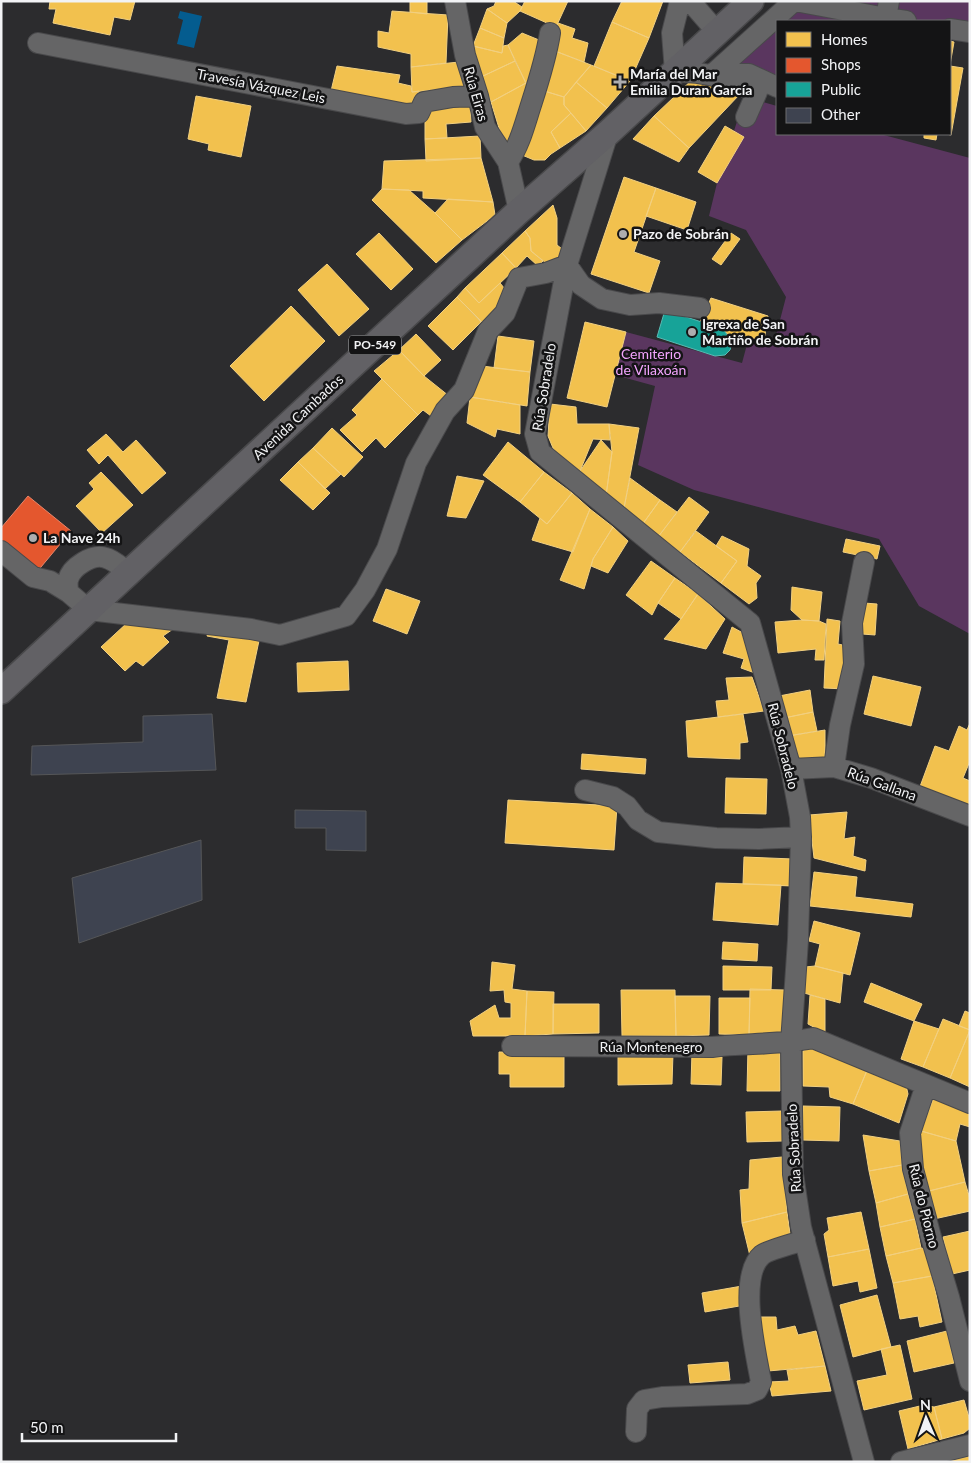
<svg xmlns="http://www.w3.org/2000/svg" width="971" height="1463" font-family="Lato,sans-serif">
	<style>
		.green { fill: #5a365f }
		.water { fill: #045c8f }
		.homes { fill: #f2c14e; stroke: #f2d080 }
		.shops { fill: #e4572e; stroke: #e8866a }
		.public { fill: #17a398; stroke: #59bbb4 }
		.building { fill: #3e4350; stroke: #555658 }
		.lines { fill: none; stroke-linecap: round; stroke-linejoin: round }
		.minor-casing { stroke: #49494b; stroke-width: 22 }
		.major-casing { stroke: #49494b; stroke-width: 28 }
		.minor { stroke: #656566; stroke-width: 20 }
		.major { stroke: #626165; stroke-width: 25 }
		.poi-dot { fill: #adadaf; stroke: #141415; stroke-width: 2 }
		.labels { text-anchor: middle; stroke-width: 5; stroke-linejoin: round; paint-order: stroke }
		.shield { fill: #141415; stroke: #afb0b2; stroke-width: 1 }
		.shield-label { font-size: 12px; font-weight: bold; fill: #f2f3f5 }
		.poi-label { font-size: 14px; font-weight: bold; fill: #f2f3f5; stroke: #141415; text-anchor: start }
		.street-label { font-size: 14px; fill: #f2f3f5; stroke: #141415 }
		.park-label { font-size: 14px; fill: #f4a5ff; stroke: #141415 }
	</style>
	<rect width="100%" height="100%" fill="#2c2c2e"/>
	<path class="green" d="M794,1H970V29L950,21H777V87L713,74Z
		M745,97L777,106V134H880L970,158V634L919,606L879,539L694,490L638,465L655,386L615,375L626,332L742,363L749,337L774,343L786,297L746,230L709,216L717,183Z"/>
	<path class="water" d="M180,11L202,16L194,48L177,44L183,20L178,18Z"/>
	<path class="homes" d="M50,1H135L130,20L114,17L110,35L53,23L56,9H49Z
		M410,1H427V14L410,12Z
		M496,1H513L522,7L520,11L507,23L487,9L494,6Z
		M525,1H568L556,27L520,11Z
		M622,1H663L649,38L612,22Z
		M487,9L507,23L504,38L480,28Z
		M392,11L448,15L446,63L411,67V54L378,47V31L389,33Z
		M612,22L649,38L630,81L594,66Z
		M558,23L575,29L572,38L588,43L584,62L555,51L556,27Z
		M480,28L504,38L502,53L473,46Z
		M522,33L539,40L531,94L508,45Z
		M950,41L954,42L950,65Z
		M508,45L515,61L481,77L473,46L502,53L503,46Z
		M555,51L591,65L564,97L541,90Z
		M515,61L526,83L491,102L481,77Z
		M459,62L465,87L412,92L411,67Z
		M591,65L630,81L607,108L576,82Z
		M337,66L400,75L398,83L411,86L412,92L419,91L416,106L331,91Z
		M950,66L963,68L951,135L946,134H950Z
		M695,77L740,94L689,148L654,116Z
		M576,82L607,108L586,131L564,105V97Z
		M526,83L531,94L515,142L503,141L491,102Z
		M541,90L564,97V105L571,113L551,132L560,148L551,154L545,160H534L522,155Z
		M196,96L251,106L241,157L208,150L209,144L188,139Z
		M470,102L471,122L446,124L447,138L425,139V107Z
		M571,113L586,131L560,148L551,132Z
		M654,116L689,148L679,162L633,139Z
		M725,126L744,137L717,183L698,172Z
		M924,134H937L936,140L924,138Z
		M480,136L481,158L426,161L425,139Z
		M481,158L493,202L423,198V191L382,189L384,161Z
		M624,177L656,188L634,252L660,261L649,293L591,274Z
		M656,188L696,202L687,230L646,216Z
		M382,189L409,190L435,213L462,240L436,263L372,200Z
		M448,199L493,202L495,215L462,240L435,213Z
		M553,205L557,218V245L566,252L551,267L531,251L530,238L525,231Z
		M525,231L530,238L531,251L543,261L538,266L527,256L516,268L502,253Z
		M379,233L413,269L391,290L356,254Z
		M731,233L740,239L721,265L712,259Z
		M502,253L516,268L479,303L465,288Z
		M327,264L369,309L339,336L298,290Z
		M500,283L505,289L487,327L457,297L465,288L479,303Z
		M457,297L481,322L453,350L428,326Z
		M711,298L768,316L764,341L749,337L729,336L723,329L700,322Z
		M291,306L325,341L264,401L230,366Z
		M585,322L626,332L607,407L567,398Z
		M416,334L441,360L424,376L399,350Z
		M498,336L534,341L530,372L494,368Z
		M399,350L424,376L449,396L435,419L423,410L418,415L374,371Z
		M482,366L530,372L527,406L470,397Z
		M382,379L418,415L385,448L376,438L362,452L340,430L357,415L352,410Z
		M470,397L520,405V434L497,429L495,437L467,423Z
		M550,404L576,407L577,424H609L610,440L593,439L580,471L558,458L553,448L548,436Z
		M609,424L639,428L624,508L606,496L612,452Z
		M332,428L363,457L344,477L313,448Z
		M106,434L123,452L136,440L166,473L142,494L108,455L99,464L87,450Z
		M601,440L612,452L606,496L580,471Z
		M508,442L544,472L520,502L483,475Z
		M313,448L341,474L325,489L298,462Z
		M298,462L330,493L313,510L280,480Z
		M101,472L133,505L102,533L76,506L94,489L89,483Z
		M544,472L572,493L547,524L520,502Z
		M457,476L484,481L466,518L447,516Z
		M630,478L660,500L642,525L624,508Z
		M572,493L590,509L573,552L532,540L540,518L547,524Z
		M689,497L709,512L680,552L658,537Z
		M660,500L677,512L658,537L642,525Z
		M590,509L613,527L593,559L584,589L560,580Z
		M613,527L628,541L608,573L591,566L593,559Z
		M696,531L737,561L721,583L680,552Z
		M722,536L749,549L747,566L761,576L756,583L757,598L749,604L721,583L737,561L716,546Z
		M846,539L880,546L877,559L843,552Z
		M651,561L675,578L658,603L652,615L626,595Z
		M675,578L698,594L681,619L658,603Z
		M792,587L822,592L819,621L802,620L791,610Z
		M386,589L420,601L407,634L373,621Z
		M698,594L725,619L706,649L664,639L681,619Z
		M864,603L877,604L875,635L862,634Z
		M827,619L840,621L838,644L847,646L845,689L824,688Z
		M802,620L819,621L826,624L824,660H815L816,649L778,653L775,622Z
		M127,623L176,627L163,636L169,642L143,666L136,661L125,671L101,647Z
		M732,627L743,633L755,673L741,668L744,659L723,653Z
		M209,629L260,636L246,702L217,698L229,640L207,636Z
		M348,661L349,690L298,692L297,663Z
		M873,676L921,687L911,726L864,714Z
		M752,677L764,711L718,717L716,701L729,700L726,678Z
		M810,690L813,712L784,718L779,696Z
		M813,712L817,731L788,736L784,718Z
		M743,714L748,742L740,743V759L688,757L686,721Z
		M970,723V761L963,778L970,781V805L918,792L935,746L949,751L959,726L967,730Z
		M825,730V758L795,761L788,736Z
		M582,754L646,759L645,774L581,769Z
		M726,778L767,779L766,814L725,813Z
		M508,800L617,806L614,850L505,843Z
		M847,812L844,839L855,837L853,856L866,860L865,871L814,858L809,815Z
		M744,857L793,859L792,886L743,884Z
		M814,872L857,877L855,897L913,904L911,917L810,906Z
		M716,883L781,885L778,925L713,920Z
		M814,921L860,933L850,975L815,966L820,944L809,941Z
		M723,942L758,944L757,961L722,959Z
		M492,962L515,965L512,989L527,991L525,1036H473L470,1021L495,1005L499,1018H511V1003L505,1002L504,990L490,991Z
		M723,966L772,967L771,990H723Z
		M815,966L843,973L840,1003L804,993L805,967Z
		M871,983L922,1004L914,1021L864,1002Z
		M750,989L786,990L785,1028L781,1035H749Z
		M621,990H675L676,1036H622Z
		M527,991L554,992L553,1034L525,1036Z
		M810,995L825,999V1033L808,1024Z
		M675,996H710L709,1035L676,1036Z
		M719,998H750L749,1035L719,1034Z
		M553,1004H599V1033L553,1034Z
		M965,1011L970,1013V1087L950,1078L970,1030L959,1026Z
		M943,1019L970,1030L950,1078L923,1067Z
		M914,1021L939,1029L923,1067L901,1059Z
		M811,1046L868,1068L853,1104L830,1097L829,1087L803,1086V1051Z
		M748,1047L780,1052V1091H747Z
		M499,1052L564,1053V1087H510V1074H499Z
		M618,1052L673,1053L672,1084L618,1085Z
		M692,1052L712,1057H722L721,1085L691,1084Z
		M868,1068L906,1085L908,1094L899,1123L853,1104Z
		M934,1097L970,1112V1127L960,1124L956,1141L921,1131Z
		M803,1106L840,1107L839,1141L802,1140Z
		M782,1111L783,1141L747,1142L746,1112Z
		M921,1131L956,1141L965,1182L929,1191L918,1145Z
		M863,1135L900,1141L902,1165L869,1171Z
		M782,1157L787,1212L742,1223L740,1190L749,1189L750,1160Z
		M902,1165L908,1194L876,1203L869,1171Z
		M965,1182L970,1199V1211L934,1219L929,1191Z
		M908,1194L915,1219L880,1227L876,1203Z
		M787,1212L791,1241L750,1256L742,1223Z
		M861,1212L869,1249L828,1257L824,1234L829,1230L827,1218Z
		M915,1219L921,1248L886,1256L880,1227Z
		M970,1231V1270L952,1274L943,1237Z
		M921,1248L926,1249L932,1276L893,1283L886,1256Z
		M869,1249L877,1288L860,1292L858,1281L833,1286L828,1257Z
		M932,1276L942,1322L920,1327L918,1316L900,1319L893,1283Z
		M742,1286L745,1305L705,1312L702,1293Z
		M877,1295L891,1347L853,1357L840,1305Z
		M755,1317H776L777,1330L795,1326L798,1335L816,1331L825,1366L768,1371Z
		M947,1331L954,1363L914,1372L907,1341Z
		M900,1345L912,1399L864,1410L857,1381L887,1375L881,1349Z
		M728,1362L730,1380L690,1383L688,1365Z
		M825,1366L831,1391L772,1396L769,1382L789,1381L787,1370Z
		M964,1400L970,1421V1428L964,1433L942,1439L934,1407Z
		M924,1405L934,1407L942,1439L908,1449L899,1411Z
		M970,1456V1462H948V1461Z"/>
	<path class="shops" d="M28,496L71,531L36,573L1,544V528Z"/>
	<path class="public" d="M665,310L723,329L732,342L730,350L725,355L715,356L657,337Z"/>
	<path class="building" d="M212,714L216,770L31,775L32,746L143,742V716Z
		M295,810L366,811V851L326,850V828H295Z
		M201,840L202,900L79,943L72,878Z"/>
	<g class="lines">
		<g class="minor-casing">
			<path id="minor" d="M455,1L465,55L478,96L485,127L508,162L519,211
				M680,1L672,33L675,72C710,71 726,80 757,92L746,117
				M690,1L717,32
				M795,1L886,18L885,21
				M889,1L886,18L906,21
				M950,29L970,32
				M38,43L406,114L419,113L424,102L453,97L478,96
				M777,87L749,74H713L794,1
				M608,133L567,265L535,434L540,452L750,623L791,769L800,817L801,837L798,940L791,1043L793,1174L801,1227L864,1462
				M508,162C519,146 524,127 530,108C538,83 546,59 550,33
				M1,551L33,577L50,581L68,592
				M129,573C122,568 114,560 106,558C93,553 71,567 68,580C67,584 68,588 68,592L89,610L251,629L280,635L346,616L365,590L387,549L416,463L445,411L464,390L488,331L505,313L519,278L546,273L567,265L581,285L602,299L630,305L659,303L700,308
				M834,767L840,725L854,664L852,623L864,562
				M791,769L834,767L871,778L970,816
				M585,790L613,797L627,806L638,820L658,832L716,838L759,839L801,837
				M512,1046L712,1047C746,1043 779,1045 813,1038L970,1103
				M926,1085L910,1133L913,1169L931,1237L949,1297L970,1381
				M636,1432L637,1409L644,1400L662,1397L747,1394L757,1390L761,1382C756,1354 737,1276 762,1255C768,1250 796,1243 805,1240
				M901,1462L970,1445"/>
		</g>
		<g class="major-casing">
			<path id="major" d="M1,691L519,211L608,133L751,1"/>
		</g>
		<use href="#minor" class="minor"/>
		<use href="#major" class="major"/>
	</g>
	<g class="poi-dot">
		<path d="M617.5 74.5h5v5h5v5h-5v5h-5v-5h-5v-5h5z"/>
		<circle cx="623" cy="234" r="5"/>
		<circle cx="692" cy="332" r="5"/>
		<circle cx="33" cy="538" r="5"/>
	</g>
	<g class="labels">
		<rect class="shield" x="349" y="335.5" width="52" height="19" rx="4"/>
		<g class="shield-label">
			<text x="375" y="349">PO-549</text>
		</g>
		<g class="poi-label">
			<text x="630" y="79">María del Mar<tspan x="630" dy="16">Emilia Duran García</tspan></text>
			<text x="633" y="239">Pazo de Sobrán</text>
			<text x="702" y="329">Igrexa de San<tspan x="702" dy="16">Martiño de Sobrán</tspan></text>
			<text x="43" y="543">La Nave 24h</text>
		</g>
		<g class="street-label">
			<text transform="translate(261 86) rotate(11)" y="5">Travesía Vázquez Leis</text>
			<text transform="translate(476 94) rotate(74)" y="5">Rúa Eiras</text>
			<text transform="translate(544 387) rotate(-81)" y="5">Rúa Sobradelo</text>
			<text transform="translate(298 417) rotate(-43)" y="5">Avenida Cambados</text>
			<text transform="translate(783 746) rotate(76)" y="5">Rúa Sobradelo</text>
			<text transform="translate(882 784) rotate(20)" y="5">Rúa Gallana</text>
			<text x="651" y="1052">Rúa Montenegro</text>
			<text transform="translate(794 1148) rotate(-93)" y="5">Rúa Sobradelo</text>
			<text transform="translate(924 1206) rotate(76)" y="5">Rúa do Piorno</text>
		</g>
		<g class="park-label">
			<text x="651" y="359">Cemiterio<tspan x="651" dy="16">de Vilaxoán</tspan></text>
		</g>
	</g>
	<rect width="971" height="1463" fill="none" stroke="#f2f3f5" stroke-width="5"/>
	<rect x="776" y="20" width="175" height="115" fill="#141415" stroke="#6d6d6f"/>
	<rect x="786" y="32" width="25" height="15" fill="#f2c14e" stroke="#6d6d6f"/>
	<text x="821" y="45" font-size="15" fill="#f2f3f5">Homes</text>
	<rect x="786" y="58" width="25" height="15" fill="#e4572e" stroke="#6d6d6f"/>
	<text x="821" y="70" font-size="15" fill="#f2f3f5">Shops</text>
	<rect x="786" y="82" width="25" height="15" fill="#17a398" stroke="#6d6d6f"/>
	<text x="821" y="95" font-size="15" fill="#f2f3f5">Public</text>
	<rect x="786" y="108" width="25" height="15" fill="#3e4350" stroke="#6d6d6f"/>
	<text x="821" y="120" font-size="15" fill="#f2f3f5">Other</text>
	<g transform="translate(926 1418) rotate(358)" stroke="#141415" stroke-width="4" paint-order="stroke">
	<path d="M0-4L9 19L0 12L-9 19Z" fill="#f2f3f5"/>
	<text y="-8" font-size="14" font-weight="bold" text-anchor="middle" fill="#f2f3f5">N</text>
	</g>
	<path d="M22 1433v8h154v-8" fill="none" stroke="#f2f3f5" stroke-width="2.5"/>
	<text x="30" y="1433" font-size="15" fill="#f2f3f5" stroke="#141415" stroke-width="4" paint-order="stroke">50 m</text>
</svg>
